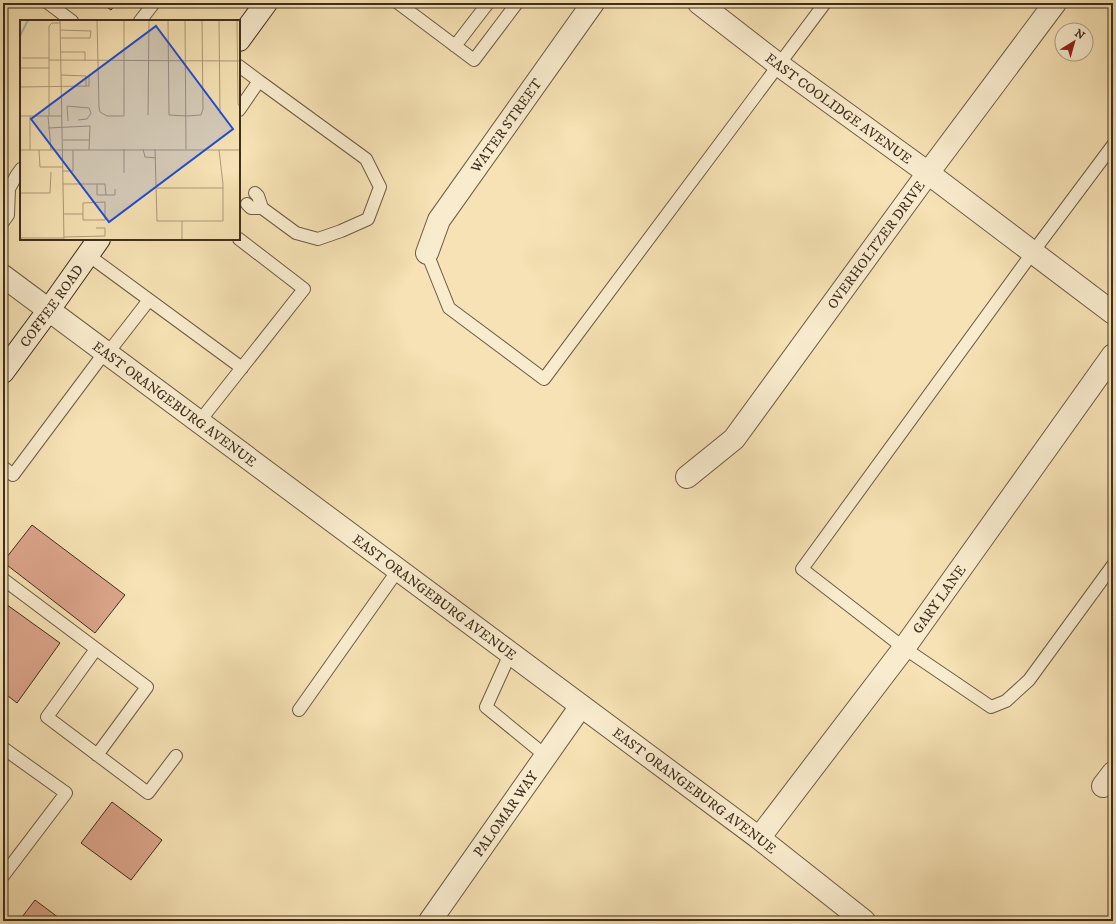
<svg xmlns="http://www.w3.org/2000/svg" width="1116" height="924" font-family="'IM FELL DW Pica',serif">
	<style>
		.building { fill: #dca58b; stroke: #3f2e1e }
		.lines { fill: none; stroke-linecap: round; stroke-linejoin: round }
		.service-casing { stroke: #6d5b44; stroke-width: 14 }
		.minor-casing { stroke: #6d5b44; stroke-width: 24 }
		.tertiary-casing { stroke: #6d5b44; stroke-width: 24 }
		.secondary-casing { stroke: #3f2e1e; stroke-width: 24 }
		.service { stroke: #f9ecce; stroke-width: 12 }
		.minor { stroke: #f9ecce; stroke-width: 22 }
		.tertiary { stroke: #f9ecce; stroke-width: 22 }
		.secondary { stroke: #f9ecce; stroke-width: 22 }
		.labels { text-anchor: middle; stroke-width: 3.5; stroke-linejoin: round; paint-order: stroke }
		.street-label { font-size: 14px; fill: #3f2e1e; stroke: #f9ecce }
		.inset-river { fill: none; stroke: #a1bbb8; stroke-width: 2 }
		.inset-road { fill: none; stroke: #ad9a78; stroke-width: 1 }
		.view { fill: #1d4ed8; fill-opacity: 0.15; stroke: #1d4ed8; stroke-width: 2 }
		.inset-edge { fill: none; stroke: #3f2e1e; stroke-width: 2 }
	</style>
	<rect width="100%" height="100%" fill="#f6e2b4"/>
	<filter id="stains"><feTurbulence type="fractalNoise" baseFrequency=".005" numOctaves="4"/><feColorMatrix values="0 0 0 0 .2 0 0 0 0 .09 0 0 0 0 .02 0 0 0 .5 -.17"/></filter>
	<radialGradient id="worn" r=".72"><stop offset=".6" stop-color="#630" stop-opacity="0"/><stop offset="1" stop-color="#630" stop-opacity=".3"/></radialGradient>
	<path class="building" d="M101,3H117L111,10Z
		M32,525L125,595L95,633L3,562Z
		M3,602L60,643L17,703L3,692Z
		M112,802L162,840L131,880L81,843Z
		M35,900L63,921H19Z"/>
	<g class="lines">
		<g class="service-casing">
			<path id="service" d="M48,3L72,21
				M398,3L474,60L517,3
				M140,21L154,3
				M455,46L488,3
				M239,66L259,81
				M239,110L259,81L366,159L380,187L368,219L341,231L318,239L296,233L262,208
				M1113,145L1033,252L802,569L904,648L991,707L1006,701L1029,680L1113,565
				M247,204L251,208H262L258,196L255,193
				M3,222L8,215L9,189L16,176L21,169
				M427,253L449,308L544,379L825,3
				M88,255L242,368
				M107,354L149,300
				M199,422L304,289L239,239
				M3,467L13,475L105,352
				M3,579L147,687L97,755
				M96,649L47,717L148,793L176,756
				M510,654L486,707L546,756
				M299,710L398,570
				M3,748L66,793L3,876"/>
		</g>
		<g class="minor-casing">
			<g id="minor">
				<path id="s1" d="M699,3L779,65L928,173L1113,313"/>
				<path id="s2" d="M427,253L439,220L593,3"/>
				<path id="s3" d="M687,477L734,439L928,173L1055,3"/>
				<path d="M1103,786L1113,773"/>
				<path id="s4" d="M759,838L904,648L1113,355"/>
				<path id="s5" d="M430,921L581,706"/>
			</g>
		</g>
		<g class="tertiary-casing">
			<g id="tertiary">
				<path id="s6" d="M3,276L759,838L864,921"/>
			</g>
		</g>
		<g class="secondary-casing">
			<g id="secondary">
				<path d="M239,40L266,3"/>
				<path id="s7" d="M3,372L48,311L99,239"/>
			</g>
		</g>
		<use href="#service" class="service"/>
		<use href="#minor" class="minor"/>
		<use href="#tertiary" class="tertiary"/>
		<use href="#secondary" class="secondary"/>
	</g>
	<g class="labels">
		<g class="street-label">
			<text dy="5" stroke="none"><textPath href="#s1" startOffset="175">EAST COOLIDGE AVENUE</textPath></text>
			<text dy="5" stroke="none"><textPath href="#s2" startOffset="151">WATER STREET</textPath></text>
			<text dy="5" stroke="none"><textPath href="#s3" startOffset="301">OVERHOLTZER DRIVE</textPath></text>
			<text dy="5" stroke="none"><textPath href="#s7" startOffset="82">COFFEE ROAD</textPath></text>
			<text dy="5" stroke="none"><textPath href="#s6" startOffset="214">EAST ORANGEBURG AVENUE</textPath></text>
			<text dy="5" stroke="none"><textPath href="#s6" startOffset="538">EAST ORANGEBURG AVENUE</textPath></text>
			<text dy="5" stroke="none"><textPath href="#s4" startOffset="299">GARY LANE</textPath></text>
			<text dy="5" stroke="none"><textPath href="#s6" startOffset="862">EAST ORANGEBURG AVENUE</textPath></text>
			<text dy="5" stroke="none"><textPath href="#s5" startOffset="131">PALOMAR WAY</textPath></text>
		</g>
	</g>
	<g transform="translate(20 20)">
		<rect width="220" height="220" fill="#f6e2b4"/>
		<path class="inset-river" d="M0,16L8,0"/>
		<path class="inset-road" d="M40,0L44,220M77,0L79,87L80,92L87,96H104V0M148,0L149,95L167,96L181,95L183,89L182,0M165,0L166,129M199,0L200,94M217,0L218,84L220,87M40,10L71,11L70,18H41M41,32H65V41M2,38H29M29,40L220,41M0,48H29M41,55L66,56V66M0,67L69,66V55M128,95L129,0M0,96H42M10,96V130M28,96L31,130M29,96V6L32,3H40M48,101L47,86L69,88L71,93L67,99L58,100M28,108L70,106L69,130M43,120H69M104,129V153M123,129L125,137L136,138M135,129L137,201H203V164L199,130M0,130H220M19,130L20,147H43M43,151H53V130M0,154V130M43,164H85L86,175M77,164V175H95V169M137,168H203M0,173H30L31,152M43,194H63V183L85,182V200H63V194M162,201V220M44,217L85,216V208H76M0,218H44"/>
		<path class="view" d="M136,6L213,109L89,202L11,99Z"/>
		<rect width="220" height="220" class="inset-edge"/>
	</g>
	<rect width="1116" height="924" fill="none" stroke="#f6e2b4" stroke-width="16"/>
	<rect x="4" y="4" width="1108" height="916" fill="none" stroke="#3f2e1e" stroke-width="2"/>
	<rect x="8" y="8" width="1100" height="908" fill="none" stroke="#3f2e1e"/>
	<g transform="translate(1074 42) rotate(37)"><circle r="19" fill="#f9ecce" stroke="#afa088"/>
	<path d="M0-3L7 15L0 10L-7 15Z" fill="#8f2418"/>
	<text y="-6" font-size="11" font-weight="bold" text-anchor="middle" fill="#3f2e1e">N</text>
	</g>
	<rect width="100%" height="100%" filter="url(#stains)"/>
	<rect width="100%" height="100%" fill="url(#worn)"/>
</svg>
